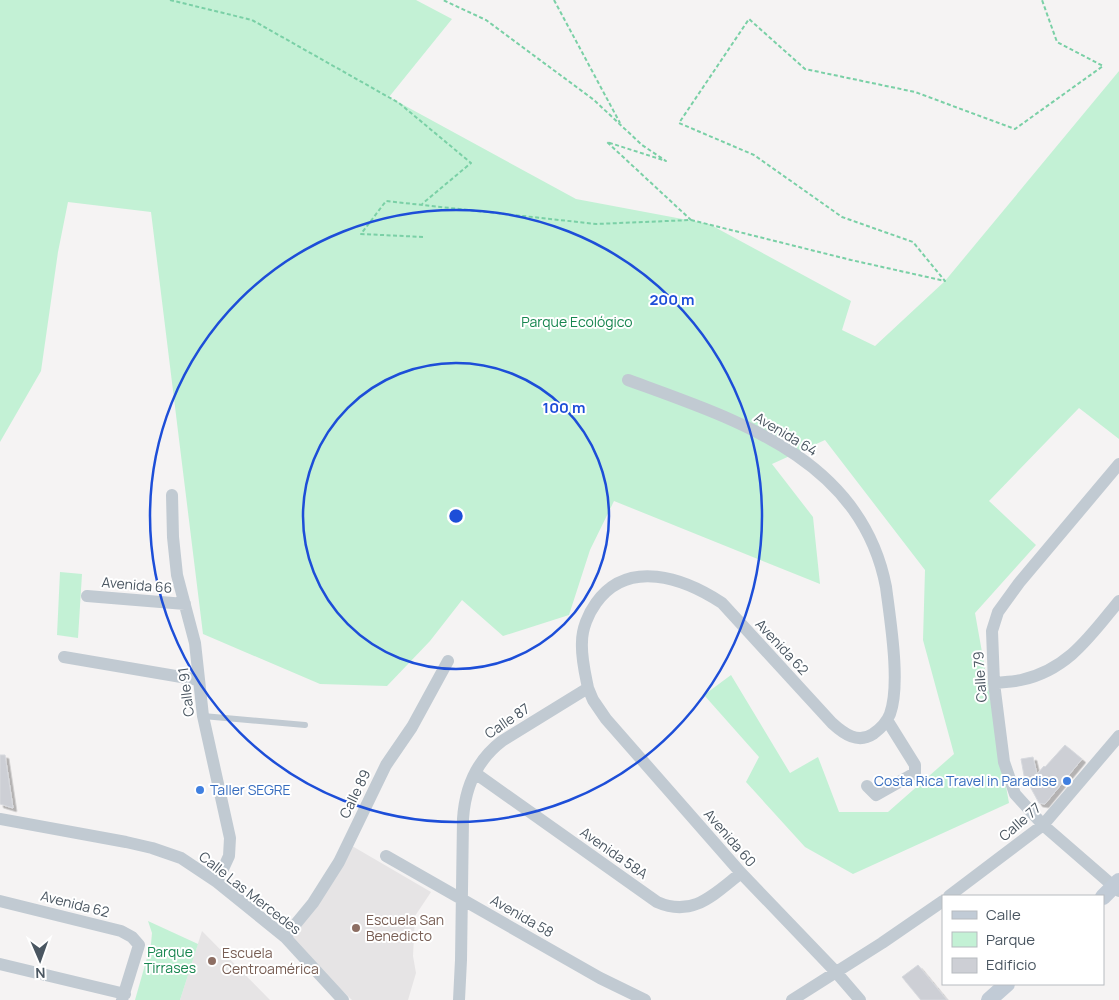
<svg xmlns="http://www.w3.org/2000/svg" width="1119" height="1000" font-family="Manrope,sans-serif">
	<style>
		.education { fill: #e6e4e5 }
		.green { fill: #c3f1d5 }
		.building { fill: #cdcfd5; stroke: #d7d9de; filter: url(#shadow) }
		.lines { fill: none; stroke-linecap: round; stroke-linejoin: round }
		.path { stroke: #7ad0a6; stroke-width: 2; stroke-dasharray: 4 2.5; stroke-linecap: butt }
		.service { stroke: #c1cad2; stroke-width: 6 }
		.minor { stroke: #c1cad2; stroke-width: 12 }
		.secondary { stroke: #c1cbd6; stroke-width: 16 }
		.ring { fill: none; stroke: #1d4ed8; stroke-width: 2.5 }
		.shop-dot { fill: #3f7fe0; stroke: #fff; stroke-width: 2 }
		.education-dot { fill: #8d6e63; stroke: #fff; stroke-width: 2 }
		.labels { text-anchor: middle; stroke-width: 4; stroke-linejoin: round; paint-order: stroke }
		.park-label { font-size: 14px; fill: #17864f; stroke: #fff }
		.street-label { font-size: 14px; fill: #4a5661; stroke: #fff }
		.shop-label { font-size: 14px; fill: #366cbe; stroke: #fff; text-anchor: end }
		.education-label { font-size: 14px; fill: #785e54; stroke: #fff; text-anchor: start }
		.centre { fill: #1d4ed8; stroke: #fff; stroke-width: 2.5 }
		.ring-label { font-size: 15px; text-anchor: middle; font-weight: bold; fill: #1d4ed8; stroke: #fff; stroke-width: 4; stroke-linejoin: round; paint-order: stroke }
	</style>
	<defs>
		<filter id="shadow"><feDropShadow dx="3.5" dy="3.5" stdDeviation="0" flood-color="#0004"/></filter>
	</defs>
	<rect width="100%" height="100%" fill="#f5f3f3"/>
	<path class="education" d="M347,843L431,892L415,916L413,956L416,973L408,1000H352L288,940Z
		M202,931L270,1000H180Z"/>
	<path class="green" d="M0,0H416L452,19L389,97L576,199L709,224L851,301L842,330L875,346L945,281L1119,71V439L1079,408L989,501L1036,545L975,613L1009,803L853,874L805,847L746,782L759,757L704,695L731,675L790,773L818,757L839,812H888L954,754L923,640L925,570L825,440L772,464L813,517L820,584L614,501L590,550L569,615L503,636L462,600L430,641L387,686L320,684L203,634L151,212L68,202L58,252L41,371L0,442Z
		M60,572L82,574L78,638L57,635Z
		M148,921L198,944L180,1000H135L151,944L152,933Z"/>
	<path class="building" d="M1065,745L1082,759L1045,804L1039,803L1027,781H1025L1021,759L1033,757L1037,774L1044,766L1045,767Z
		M0,755H5L13,808L0,804Z
		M918,965L947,1000H921L902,977Z"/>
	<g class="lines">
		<path class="path" d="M170,0L252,20L399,103L471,163L422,204
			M554,0L620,123
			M691,220L851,260L945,281L913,242L842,217L754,155L679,123L749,19L805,69L915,92L1015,129L1103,66L1057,42L1042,0
			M423,237L361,234L386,201L596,224L691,220L607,142L666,161L642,145L594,100L486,20L443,0"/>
		<path class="service" d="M203,716L305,725"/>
		<path class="minor" d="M1119,464L1019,583L998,612L992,631L994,683L1004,762L1015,794L1043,825L1119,891
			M172,495L173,537L177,575L195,643L203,716L230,838L229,856L217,882
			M87,596L185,604
			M64,657L199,680
			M994,683C1003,682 1013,682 1021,680C1068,670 1091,635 1119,601
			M588,688L593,700L606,719L741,873L835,971L860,1000
			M475,773L657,902C693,918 714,894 741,873
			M867,786L876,795L915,773V765L887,720
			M0,819L126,842L152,848L181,858L217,882L285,937L343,1000
			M386,856L600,978L645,1000
			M949,896L1043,825L1119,736
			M0,901L121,931L132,937L139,945L122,1000
			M285,937L313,903L339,862L386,765L412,727L448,661
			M0,964L125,994
			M459,1000L461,960L463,819C465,788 477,760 502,741L588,688C585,673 581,657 582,642C582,629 588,614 596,603C628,558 684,578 722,603L832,723C844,734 858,744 873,734C880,729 887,722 890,714C901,684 890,619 886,587C861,458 737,420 628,380
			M792,1000L882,943L943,901"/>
		<path class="secondary" d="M1103,897L1119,881
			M989,1000L1007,984"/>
	</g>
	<g class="ring">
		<circle cx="456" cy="516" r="153"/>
		<circle cx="456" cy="516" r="306"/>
	</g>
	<g class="shop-dot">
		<circle cx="1067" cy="781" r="5"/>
		<circle cx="200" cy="790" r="5"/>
	</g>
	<g class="education-dot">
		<circle cx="356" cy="928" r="5"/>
		<circle cx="212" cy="961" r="5"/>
	</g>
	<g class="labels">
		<g class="park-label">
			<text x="577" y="327">Parque Ecológico</text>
			<text x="170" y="957">Parque<tspan x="170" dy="16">Tirrases</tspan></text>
		</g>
		<g class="street-label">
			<text transform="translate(786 434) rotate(31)" y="5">Avenida 64</text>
			<text transform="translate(137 585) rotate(5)" y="5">Avenida 66</text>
			<text transform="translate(782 647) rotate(47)" y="5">Avenida 62</text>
			<text transform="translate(980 677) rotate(-94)" y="5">Calle 79</text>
			<text transform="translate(186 692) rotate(-97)" y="5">Calle 91</text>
			<text transform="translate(507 721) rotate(-34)" y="5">Calle 87</text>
			<text transform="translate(355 794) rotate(-64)" y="5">Calle 89</text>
			<text transform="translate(1020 822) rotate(-41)" y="5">Calle 77</text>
			<text transform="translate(730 838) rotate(49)" y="5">Avenida 60</text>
			<text transform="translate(614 853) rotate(35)" y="5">Avenida 58A</text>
			<text transform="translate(250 893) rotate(38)" y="5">Calle Las Mercedes</text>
			<text transform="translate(75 904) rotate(14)" y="5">Avenida 62</text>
			<text transform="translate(522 916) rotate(30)" y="5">Avenida 58</text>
		</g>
		<g class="shop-label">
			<text x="1057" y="786">Costa Rica Travel in Paradise</text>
			<text x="210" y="795" text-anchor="start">Taller SEGRE</text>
		</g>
		<g class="education-label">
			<text x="366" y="925">Escuela San<tspan x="366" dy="16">Benedicto</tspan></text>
			<text x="222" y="958">Escuela<tspan x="222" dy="16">Centroamérica</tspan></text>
		</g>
	</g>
	<circle cx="456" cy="516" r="8" class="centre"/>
	<g class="ring-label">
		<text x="672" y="305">200 m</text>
		<text x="564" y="413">100 m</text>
	</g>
	<rect x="942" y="895" width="162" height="90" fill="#ffffff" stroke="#b7bbc0"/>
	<rect x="952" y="911" width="25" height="8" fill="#c1cbd6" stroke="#b7bbc0"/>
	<text x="986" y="920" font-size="15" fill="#4a5661">Calle</text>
	<rect x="952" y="932" width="25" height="15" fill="#c3f1d5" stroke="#b7bbc0"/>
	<text x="986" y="945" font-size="15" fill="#4a5661">Parque</text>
	<rect x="952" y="958" width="25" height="15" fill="#cdcfd5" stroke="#b7bbc0"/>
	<text x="986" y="970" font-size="15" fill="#4a5661">Edificio</text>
	<g transform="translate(40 960) rotate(178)" stroke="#ffffff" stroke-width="4" paint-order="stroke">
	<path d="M0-4L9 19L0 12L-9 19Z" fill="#4a5661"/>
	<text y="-8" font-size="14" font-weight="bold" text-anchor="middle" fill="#4a5661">N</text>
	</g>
</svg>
